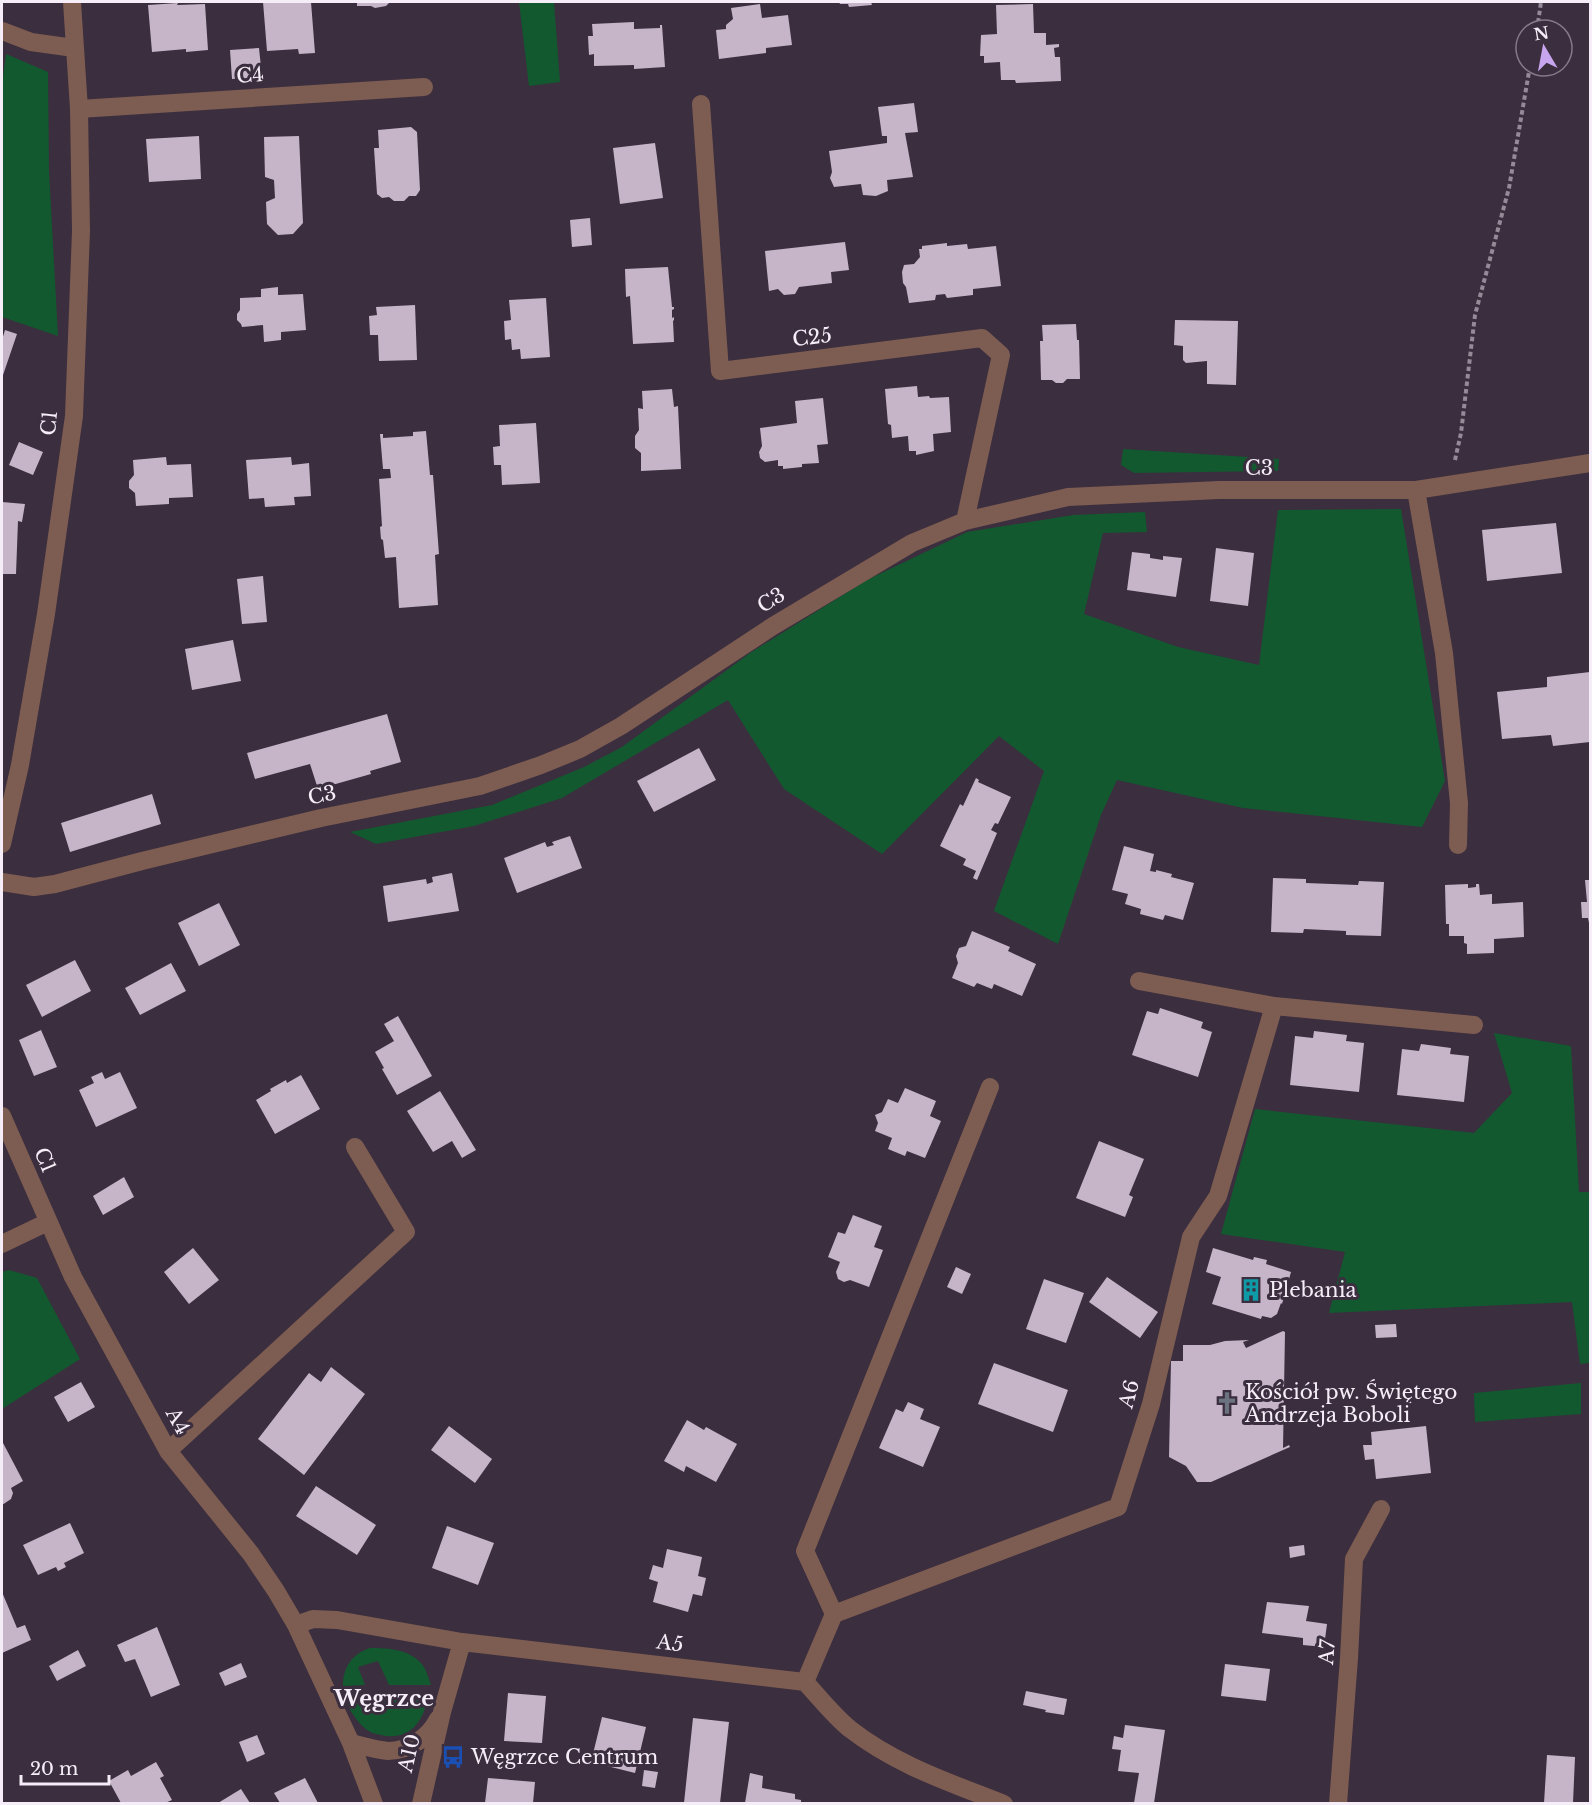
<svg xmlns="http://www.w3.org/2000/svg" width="1592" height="1805" font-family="'Libre Baskerville',serif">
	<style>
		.green { fill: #135930 }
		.building { fill: #c6b5c9 }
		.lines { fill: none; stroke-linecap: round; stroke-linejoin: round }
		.path { stroke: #958a97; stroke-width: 4; stroke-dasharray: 4.5 3; stroke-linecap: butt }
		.minor { stroke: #7d5c51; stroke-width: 18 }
		.labels { text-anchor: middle; stroke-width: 6; stroke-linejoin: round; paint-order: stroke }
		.street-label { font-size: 20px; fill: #f5edf7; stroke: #3b2e3e }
		.poi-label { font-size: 20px; fill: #f5edf7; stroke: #3b2e3e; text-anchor: start }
		.quarter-label { font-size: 22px; font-weight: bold; fill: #f5edf7; stroke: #3b2e3e }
	</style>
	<rect width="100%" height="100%" fill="#3b2e3e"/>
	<path class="green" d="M519,2H554L560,82L529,86Z
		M6,54L48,72L49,171L58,336L2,317V84Z
		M1123,449L1279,459L1278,471L1134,473L1121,465Z
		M1401,509L1445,781L1422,827L1243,808L1117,780L1101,815L1058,944L994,911L1044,771L999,736L882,854L784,789L728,700L562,798L474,826L376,844L350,832L492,805L584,767L622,747L750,653L867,580L967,532L1073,515L1145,512L1147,532L1103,533L1084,614L1178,647L1259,665L1278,510Z
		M1494,1033L1571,1046L1579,1192H1590V1363L1580,1364L1572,1302L1329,1313L1345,1252L1221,1234L1255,1109L1474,1133L1512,1093Z
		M9,1270L37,1278L80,1359L2,1409V1272Z
		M1581,1383V1414L1475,1422L1474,1393Z
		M370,1648C388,1648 412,1649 424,1667C427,1672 429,1680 431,1685H389L378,1661L358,1667L365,1685L343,1686C343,1667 352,1654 370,1648Z
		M345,1700H427C423,1724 407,1741 381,1735C376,1734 371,1733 367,1730C357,1722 351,1712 345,1700Z"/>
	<path class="building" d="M263,2H311L315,53L299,54L298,49L267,51Z
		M357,2H390L386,6L375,8L371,6H357Z
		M839,2H871L872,5L849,7L848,4H840Z
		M178,3L177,5L205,4L208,50L186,52V49L152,52L148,5Z
		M760,4L762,18L788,15L792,45L766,48V53L719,59L716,30L726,29V25L733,19L731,8Z
		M1033,4L1034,33H1046V45L1059,44V47L1054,48L1055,57H1060L1061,81L1016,83L1015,80H1001L1000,62L984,63V56H980L981,35L997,34L996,5Z
		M634,22V29L660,28V25H662L665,67L634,69V65L594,66V54L589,55L588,36H593L592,24Z
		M259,48L262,77L232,79L230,50Z
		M914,103L918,132L905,133L913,177L887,180L888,191L876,196L863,195L861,184L834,187L830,178L832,172L829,151L887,143V136H882L878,107Z
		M411,127L417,132L420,190L416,196H409L404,201H394L389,197L382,198L377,194L374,148H379L378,130Z
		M199,136L201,179L149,182L146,139Z
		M299,136L303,223L293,234L278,235L267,224L266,202L275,198L274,180L265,177L264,137Z
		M655,143L663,198L620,204L613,148Z
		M590,218L592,245L572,247L570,220Z
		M845,242L849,270L831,272L832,283L799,287L795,294L784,295L778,289L769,291L765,251Z
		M947,243V246L967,244L968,249L996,246L1001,286L973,289V295L947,298L945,294L936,295L935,300L909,303L906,287L903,283L902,272L904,265L914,264L920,257L919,249H922V246Z
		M668,267L672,307H674V309L672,310V318L674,317V320L673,321L674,342L633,344L630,296L626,297L625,269Z
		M278,287V295L303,294L306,330L281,332V340L264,342L263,325L242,327L241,324L237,320V314L240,310V298L261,297V289Z
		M546,298L550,357L521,359L520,349L512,350L511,339L505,340L504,321L511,320L509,300Z
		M415,305L417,360L379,361L378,335H370L369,316L377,315L376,307Z
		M1175,320L1238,321L1236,385L1207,384V361L1186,363L1183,360V346L1174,345Z
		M1076,324L1077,340H1079L1080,379H1067L1063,383H1056L1052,380H1041L1040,341H1043L1042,325Z
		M5,330L17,334L2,378V340Z
		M917,386L918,397L929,396L930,398L949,397L951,432L933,434L934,451L916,455V451H909L908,436L892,438L891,425L888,424L885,389Z
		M672,389L674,407L678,406L681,469L641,471V453L635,448V436L639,430L638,408L643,409L642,391Z
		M823,398L828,444L817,445L819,463L802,464V467L783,469V466H778V460L765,462L760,458L759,452L762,446L760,428L797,423L795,401Z
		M536,423L540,483L502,485L501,465H494L493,447L500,446L499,425Z
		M426,431L430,475H433L439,554L435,555L438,605L399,608L396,557L385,558L383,540L381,539L380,527L382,526L379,479L391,478L390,469H383L380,434H383V438L413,436V432Z
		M19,442L43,452L33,475L9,465Z
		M166,457L167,465L191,464L193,497L169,498V504L136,506L135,493L129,488V481L134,475L133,460Z
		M291,457L292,465L309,463L311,496L294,497L295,505L265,507L264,498L249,499L246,460Z
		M2,502L25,504L22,522L18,521L16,574H2Z
		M1556,523L1562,573L1487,581L1482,530Z
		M1216,548L1254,553L1248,606L1210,601Z
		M1132,552L1150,554V558L1163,560V556L1182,558L1176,597L1127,590Z
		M263,576L267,622L242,624L237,579Z
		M233,640L241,681L192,690L185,649Z
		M1590,672V742L1553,746L1551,735L1502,739L1497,692L1547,687V677Z
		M387,714L401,762L370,771L371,774L318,789L310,764L255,779L247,753Z
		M699,748L716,780L654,812L637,781Z
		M976,778L979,780L978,782L1011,797L998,824L995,823L991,830L997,833L977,880L973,878L976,871L963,865L966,859L940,846L960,804L963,806Z
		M152,794L161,824L70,852L61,823Z
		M570,836L582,868L517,893L504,858L545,842L547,847L554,845L552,842Z
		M1124,846L1154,854L1150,871L1156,872V870L1172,874L1171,877L1194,883L1183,920L1165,915L1163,920L1140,914L1141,909L1125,904L1128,894L1112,890Z
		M452,873L459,911L388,922L383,886L426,879L427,884L433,882L432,877Z
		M1273,878L1306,879V883L1358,885L1359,881L1384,882L1381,936L1346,935V931L1304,929L1303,933L1271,932Z
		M1585,880H1590V923H1589L1588,918H1582L1581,902H1587Z
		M1468,884V888L1476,887V884H1479L1480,895L1492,894V904L1523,902L1524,937L1494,939V953L1467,954V944L1464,943V936H1449V924H1446L1445,885Z
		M219,903L240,945L199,966L178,923Z
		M972,931L1010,947L1008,951L1036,964L1022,996L994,984L992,989L977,983L974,987L952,978L958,963L956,956L959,948L966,946Z
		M75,960L91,991L42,1017L26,985Z
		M171,963L186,991L140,1015L125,988Z
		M1160,1008L1203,1022L1201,1028L1212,1032L1198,1077L1132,1055L1147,1011L1158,1014Z
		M398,1016L432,1076L397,1095L382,1069L384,1068L375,1052L394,1041L384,1024Z
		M41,1030L57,1067L34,1076L19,1040Z
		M1314,1031L1347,1035L1346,1041L1364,1043L1359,1092L1290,1085L1295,1036L1313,1038Z
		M1421,1044L1451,1048L1450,1054L1469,1056L1464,1102L1397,1095L1402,1049L1419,1051Z
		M102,1072L105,1079L120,1072L137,1108L96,1127L79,1090L94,1083L91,1077Z
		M301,1075L320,1109L275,1134L256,1100L271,1091L270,1089L286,1080L287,1083Z
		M905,1088L936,1101L930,1116L941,1121L925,1158L907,1151L905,1156L888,1149L892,1138L875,1131L878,1123L875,1115L882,1112L888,1099L898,1103Z
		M440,1091L476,1150L462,1158L452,1141L433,1152L407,1111Z
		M1099,1141L1144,1159L1129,1195L1133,1197L1125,1217L1076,1198Z
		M124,1177L134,1197L103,1215L93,1196Z
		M853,1215L882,1226L874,1247L883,1250L869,1287L850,1280L844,1282L838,1279L836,1272L840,1262L828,1257L838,1232L845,1234Z
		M193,1248L219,1280L189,1304L164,1272Z
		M1213,1248L1253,1260L1254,1257L1267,1260L1266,1264L1291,1272L1282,1304L1281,1303L1277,1314L1271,1318L1262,1316L1261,1319L1212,1304L1221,1277L1206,1272Z
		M956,1267L971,1274L962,1294L947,1287Z
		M1107,1277L1158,1312L1140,1338L1089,1302Z
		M1044,1279L1084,1293L1066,1343L1026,1329Z
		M1396,1324L1397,1337L1376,1338L1375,1325Z
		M1283,1331L1285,1332L1283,1448L1289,1445L1290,1447L1211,1482H1197L1186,1466L1169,1457L1171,1361H1183V1345H1210L1225,1341L1249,1340L1243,1342L1246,1348Z
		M994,1363L1068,1390L1053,1432L978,1404Z
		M331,1367L365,1394L304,1475L258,1439L309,1373L321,1382Z
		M81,1382L95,1407L68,1422L54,1397Z
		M908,1402L924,1409L920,1419L940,1427L923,1467L879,1448L896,1409L903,1412Z
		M687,1420L704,1430L706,1427L737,1444L716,1482L686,1466L684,1472L664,1461Z
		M449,1426L492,1459L475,1483L431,1450Z
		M1426,1426L1431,1473L1376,1479L1374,1459L1365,1460L1363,1445H1372L1371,1432Z
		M2,1441L23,1481L11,1488L13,1493L11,1499L2,1505Z
		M316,1486L376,1525L357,1555L296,1516Z
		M70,1523L84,1553L64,1563L66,1567L58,1571L56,1567L38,1575L23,1545Z
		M447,1526L494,1543L478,1585L432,1568Z
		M1304,1545L1305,1555L1290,1558L1289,1547Z
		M667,1549L702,1557L698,1576L706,1578L702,1596L693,1594L688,1612L653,1602L658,1582L649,1579L653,1565L663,1568Z
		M2,1592L17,1628L25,1625L31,1640L2,1653Z
		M1267,1602L1309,1606L1306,1621L1327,1624L1324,1647L1303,1645V1638L1262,1633Z
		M157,1627L180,1685L151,1697L135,1659L125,1662L117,1645Z
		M78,1650L86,1666L57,1681L49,1666Z
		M241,1663L247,1677L225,1686L219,1673Z
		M1225,1664L1270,1669L1266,1701L1221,1696Z
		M1026,1691L1067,1699L1064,1715L1045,1712L1046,1710L1023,1705Z
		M508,1693L546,1696L542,1743L504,1741Z
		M602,1717L646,1727L635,1773L591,1762Z
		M693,1718L729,1722L720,1803H684Z
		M1125,1725L1165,1730L1154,1803H1134L1139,1773L1118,1771L1121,1750L1112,1749L1114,1736L1123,1738Z
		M257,1735L265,1754L247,1762L239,1742Z
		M1547,1755L1575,1757L1573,1803H1544Z
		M156,1762L164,1776L160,1778L172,1800L165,1803H121L109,1781L128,1770L131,1776Z
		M644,1770L658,1772L655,1788L642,1786Z
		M750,1773L763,1776L762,1788L795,1794V1799L801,1800V1803H745Z
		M305,1778L318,1803H280L274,1793Z
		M488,1778L535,1782L533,1803H485Z
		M241,1789L250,1803H218Z"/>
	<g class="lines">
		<path class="path" d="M1537,30L1541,2
			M1455,460L1461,433L1475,315L1509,188L1530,66"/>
		<path class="minor" d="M2,31L31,42L74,48
			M701,104L720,371L982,338L1001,355L965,521
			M79,109L424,87
			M1416,490L1444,653L1459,803L1458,845
			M2,844L20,765L46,614L74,416L81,231L79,109L72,2
			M2,882L34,887L55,884L142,861L321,818L480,786L541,765L580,749L621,726L773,626L912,543L965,521L1068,497L1219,490H1416L1590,463
			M1139,981L1274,1006L1474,1025
			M2,1116L73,1277L168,1451L251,1554L276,1591L296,1625L351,1743L374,1804
			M2,1244L48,1222
			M168,1451L406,1232L355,1147
			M834,1614L1118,1507L1151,1404L1191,1237L1218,1196L1274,1006
			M296,1625L313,1619L337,1620L462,1642L805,1682C820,1698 833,1715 850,1729C896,1765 951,1783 1004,1804
			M805,1682L834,1614L805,1551L990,1087
			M351,1743C363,1746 376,1750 388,1751C409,1751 429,1737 438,1719
			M421,1804L442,1712L462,1642
			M1338,1804L1349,1658L1354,1559L1381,1509"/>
	</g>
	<defs>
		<g id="building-bare" transform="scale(1.8)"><path d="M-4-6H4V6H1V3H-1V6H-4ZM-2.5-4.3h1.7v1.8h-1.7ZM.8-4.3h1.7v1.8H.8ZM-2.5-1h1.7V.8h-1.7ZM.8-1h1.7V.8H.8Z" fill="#0f9aa8" stroke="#3b2e3e" stroke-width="2.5" paint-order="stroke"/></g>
		<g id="church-bare" transform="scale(1.8)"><path d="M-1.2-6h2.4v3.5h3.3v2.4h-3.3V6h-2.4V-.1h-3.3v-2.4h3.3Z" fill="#6b7280" stroke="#3b2e3e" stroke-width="2.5" paint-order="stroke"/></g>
		<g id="bus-bare" transform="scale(1.8)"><path d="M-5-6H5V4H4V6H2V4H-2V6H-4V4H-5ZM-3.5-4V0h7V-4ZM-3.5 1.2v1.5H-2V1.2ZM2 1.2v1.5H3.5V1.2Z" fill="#1a4fb4" stroke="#3b2e3e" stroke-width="2.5" paint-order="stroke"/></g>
	</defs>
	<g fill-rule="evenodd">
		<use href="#building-bare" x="1251" y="1290"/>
		<use href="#church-bare" x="1227" y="1403"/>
		<use href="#bus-bare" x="453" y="1757"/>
	</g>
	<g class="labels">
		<g class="street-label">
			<text transform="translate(250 75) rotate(-4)" y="7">C4</text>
			<text transform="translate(812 337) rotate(-7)" y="7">C25</text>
			<text transform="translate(49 423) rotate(-84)" y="7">C1</text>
			<text x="1259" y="475">C3</text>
			<text transform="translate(771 600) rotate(-32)" y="7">C3</text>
			<text transform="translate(322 795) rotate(-12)" y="7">C3</text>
			<text transform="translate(45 1160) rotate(67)" y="7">C1</text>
			<text transform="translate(1129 1394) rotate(-75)" y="7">A6</text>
			<text transform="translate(178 1421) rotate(61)" y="7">A4</text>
			<text transform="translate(670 1643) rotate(7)" y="7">A5</text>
			<text transform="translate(1327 1652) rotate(-86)" y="7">A7</text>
			<text transform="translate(409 1753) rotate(-77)" y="7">A10</text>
		</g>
		<g class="poi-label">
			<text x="1269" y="1297">Plebania</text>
			<text x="1245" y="1399">Kościół pw. Świętego<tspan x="1245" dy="23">Andrzeja Boboli</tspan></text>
			<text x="471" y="1764">Węgrzce Centrum</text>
		</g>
		<g class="quarter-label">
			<text x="384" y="1706">Węgrzce</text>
		</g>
	</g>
	<rect width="1592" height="1805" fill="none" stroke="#f5edf7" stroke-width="6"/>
	<g transform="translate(1544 48) rotate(350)"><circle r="28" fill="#3b2e3e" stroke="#857a88" stroke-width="1.5"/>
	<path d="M0-4.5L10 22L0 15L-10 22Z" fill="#c8a5ef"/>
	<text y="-9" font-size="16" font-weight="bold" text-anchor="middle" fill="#f5edf7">N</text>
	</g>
	<path d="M21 1775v9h88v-9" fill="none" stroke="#f5edf7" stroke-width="3"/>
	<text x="30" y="1775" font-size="18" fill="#f5edf7" stroke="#3b2e3e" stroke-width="4.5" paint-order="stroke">20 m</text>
</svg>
